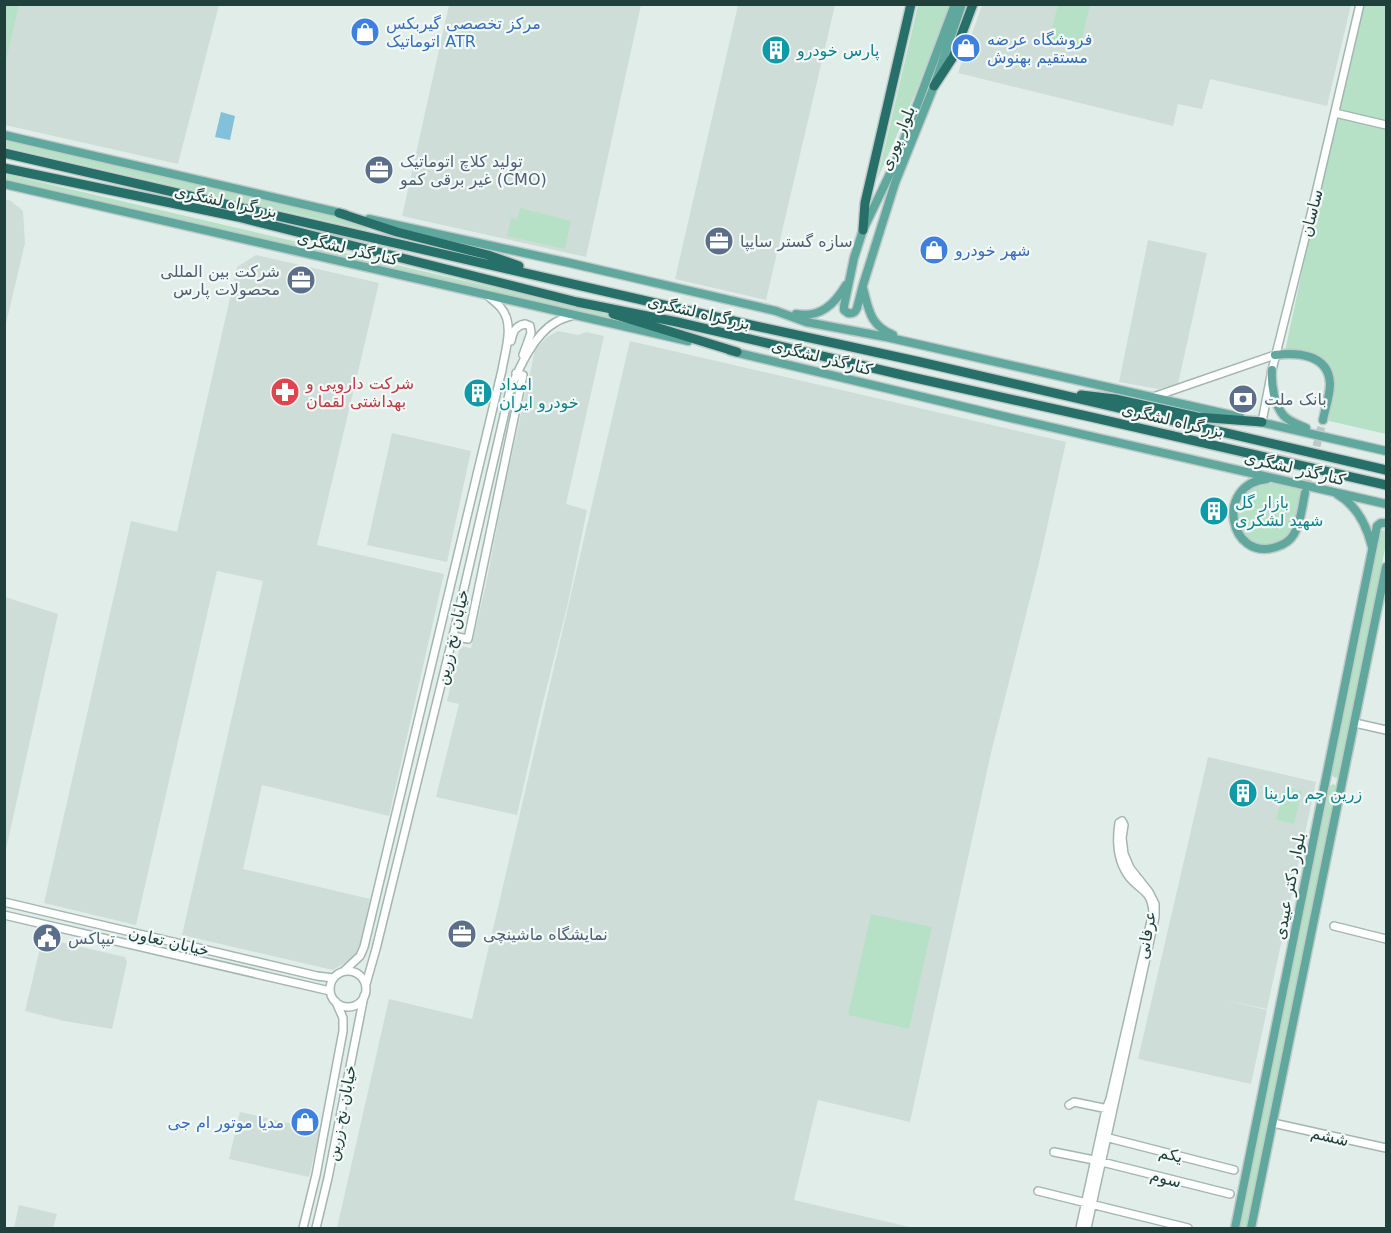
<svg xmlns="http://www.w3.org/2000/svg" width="1391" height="1233" font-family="'DejaVu Sans',Vazirmatn,sans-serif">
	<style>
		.built { fill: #cfddd8 }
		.green { fill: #b7e1c7 }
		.water { fill: #82c1d9 }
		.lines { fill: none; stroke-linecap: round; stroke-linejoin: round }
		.major-tunnel { stroke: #bacac6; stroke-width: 8; stroke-dasharray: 8 4; stroke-linecap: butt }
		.minor-casing { stroke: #a3b6b1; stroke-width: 10 }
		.major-casing { stroke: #c0cac8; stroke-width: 11 }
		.highway-casing { stroke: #c0cac8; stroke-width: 12 }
		.minor { stroke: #fff; stroke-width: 7 }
		.major { stroke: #60a89e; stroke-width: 8 }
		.highway { stroke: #277069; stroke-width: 9 }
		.labels { text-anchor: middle; stroke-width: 4.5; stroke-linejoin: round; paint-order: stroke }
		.shop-label { font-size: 16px; fill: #366cbe; stroke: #f2f9f6; text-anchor: start }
		.culture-label { font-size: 16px; fill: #0d838f; stroke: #f2f9f6; text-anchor: start }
		.street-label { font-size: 16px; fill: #1f403b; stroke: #f2f9f6 }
		.service-label { font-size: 16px; fill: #4e5e75; stroke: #f2f9f6; text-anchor: start }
		.health-label { font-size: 16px; fill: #be3a42; stroke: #f2f9f6; text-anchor: start }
	</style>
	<rect width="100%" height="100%" fill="#e1ede9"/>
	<path class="built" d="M5,5H219L178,164L5,125Z
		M449,5H641L586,257L402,216Z
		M738,5H835L766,300L675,279Z
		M982,5H1351L1327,106L1210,79L1202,109L1178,104L1173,126L958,73Z
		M5,199L11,201L23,211L25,243L5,328Z
		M1148,240L1207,253L1178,384L1158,389L1119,382Z
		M256,255L379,283L317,545L444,574L389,816L262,785L243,869L370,899L358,955L333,970L182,935L263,581L217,571L136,925L44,903L131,521L177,532L237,267Z
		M558,331L578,335L586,332L604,336L566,504L587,510L568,603L541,710L517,815L436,797L459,704L447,701L460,646L471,648L486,584L504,490L535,350L547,337Z
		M630,341L1066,442L1039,563L991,753L910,1122L818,1100L794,1200L914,1228H337L389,999L472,1019Z
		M392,433L471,451L447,562L367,545Z
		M5,597L58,614L5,854L4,597Z
		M1208,757L1316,782L1267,1009L1224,1000L1267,1010L1251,1084L1138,1059Z
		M47,939L125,957L127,962L112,1029L64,1021L25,1011L41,944Z
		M240,1112L320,1130L309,1177L229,1159Z
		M19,1205L57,1214L53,1228H14Z"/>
	<path class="green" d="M5,4L19,5L5,65L4,5Z
		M1058,4L1090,5L1080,47L1049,40Z
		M918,5H950L915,94L877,180Z
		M1364,5H1386V434L1329,421L1332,384L1326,366L1285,351L1325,163L1349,65L1351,64Z
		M5,139L350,220L371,231L5,147Z
		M5,174L603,313L633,324L5,182Z
		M520,208L571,221L565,249L507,236L511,218L518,219Z
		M1275,483L1304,490L1296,526L1287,539L1267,547L1251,543L1236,523C1237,517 1236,505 1239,499C1245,488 1264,484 1275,483Z
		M1385,530L1386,544L1339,777C1335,779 1333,777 1331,773L1379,534L1381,531Z
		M1333,784L1337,786L1248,1228H1238L1330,786Z
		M1285,787L1302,791L1294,824L1276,820Z
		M871,914L932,927L909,1029L848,1015Z"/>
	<path class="water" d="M221,112L235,116L230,140L215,137Z"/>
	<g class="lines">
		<path class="major-tunnel" d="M1305,493L1323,420"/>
		<g class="minor-casing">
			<path id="minor" d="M1335,113L1386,125
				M511,341C513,332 515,326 525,324L530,326L531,333L523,355
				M1153,397L1275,355
				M1262,422L1272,370L1312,210L1360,4
				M453,636L468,639L523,375L516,373
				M1355,723L1386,730
				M4,902L317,976L333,978
				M4,915L330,991
				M1334,926L1386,939
				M344,971L360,956L364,947L502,370C505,351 515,324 501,308C497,303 491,299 487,295
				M330 989a18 18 0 1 1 36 0a18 18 0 1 1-36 0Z
				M366,984L376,949L453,636L510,390C519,368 534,334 556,322C561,319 568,317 574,315
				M1069,1105L1074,1102L1108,1109
				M1273,1123L1386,1148
				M1105,1137L1234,1170
				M1054,1152L1094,1160L1230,1194
				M1038,1191L1188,1228
				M303,1228L316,1175L343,1031V1018L336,1002
				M316,1228L328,1178L364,996
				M1080,1228L1106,1109L1110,1099L1153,912C1151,890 1142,892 1130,878C1118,863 1116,842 1119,823L1122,821L1124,825L1122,838L1124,854L1130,868L1149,892L1155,904V917L1087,1228"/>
		</g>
		<g class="major-casing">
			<path id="major" d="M955,4L896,161L863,230L854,258L844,306V310L848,313C853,314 855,313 857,308L863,285L895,183L934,86L962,4
				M4,135L345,214
				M4,184L688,341
				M369,219L570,263L776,311L806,322L886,337L1240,417
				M863,288C869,311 870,325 893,335
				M796,314C820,318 834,305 846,285
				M730,351L1011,418L1386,504
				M1275,355C1297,352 1329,354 1330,384C1330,396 1325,409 1323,420
				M1272,370C1271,384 1274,405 1284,416C1290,422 1299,425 1306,428
				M1255,421L1386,451
				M1267,479C1214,484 1229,562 1276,547C1283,545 1290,541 1294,534C1301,522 1302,507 1305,493
				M1337,494C1356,505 1367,526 1372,547
				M1235,1228L1376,531L1377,526L1381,523H1386
				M1251,1228L1386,567"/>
		</g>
		<g class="highway-casing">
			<path id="highway" d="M934,86L953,57L973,4
				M4,153L751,325L916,361L1386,470
				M4,168L238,217L577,302L677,322L911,377L1091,417L1386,485
				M339,213L397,232L488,255L519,266
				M863,230L865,203L911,4
				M613,314L737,352
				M1081,395L1115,399L1197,417L1262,422"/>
		</g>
		<use href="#minor" class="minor"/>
		<use href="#major" class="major"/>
		<use href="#highway" class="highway"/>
	</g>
	<defs>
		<g id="shop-disc" transform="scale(1.5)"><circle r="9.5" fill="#3f7fe0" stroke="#f2f9f6"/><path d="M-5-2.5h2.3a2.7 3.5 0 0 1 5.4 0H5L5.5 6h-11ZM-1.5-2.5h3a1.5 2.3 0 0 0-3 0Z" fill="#fff"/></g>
		<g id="building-disc" transform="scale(1.5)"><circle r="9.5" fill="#0f9aa8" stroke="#f2f9f6"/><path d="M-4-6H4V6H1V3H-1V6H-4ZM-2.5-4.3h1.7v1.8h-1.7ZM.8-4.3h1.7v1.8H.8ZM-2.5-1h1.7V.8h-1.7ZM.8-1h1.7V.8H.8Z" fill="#fff"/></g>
		<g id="office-disc" transform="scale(1.5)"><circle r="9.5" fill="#5c6f8a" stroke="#f2f9f6"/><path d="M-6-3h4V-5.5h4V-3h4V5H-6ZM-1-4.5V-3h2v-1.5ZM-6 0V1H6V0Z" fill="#fff"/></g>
		<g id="pharmacy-disc" transform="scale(1.5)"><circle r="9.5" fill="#e0444e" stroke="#f2f9f6"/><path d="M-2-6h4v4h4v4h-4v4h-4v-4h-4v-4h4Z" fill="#fff"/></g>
		<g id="bank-disc" transform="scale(1.5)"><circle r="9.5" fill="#5c6f8a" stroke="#f2f9f6"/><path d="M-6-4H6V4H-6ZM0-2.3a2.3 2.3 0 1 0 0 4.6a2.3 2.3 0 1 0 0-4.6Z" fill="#fff"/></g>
		<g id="civic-disc" transform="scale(1.5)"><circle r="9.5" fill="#5c6f8a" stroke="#f2f9f6"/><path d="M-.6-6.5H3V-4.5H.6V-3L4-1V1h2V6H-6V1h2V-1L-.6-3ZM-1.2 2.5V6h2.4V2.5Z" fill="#fff"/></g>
	</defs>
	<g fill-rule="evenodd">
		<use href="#shop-disc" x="365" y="32"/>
		<use href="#shop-disc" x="966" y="48"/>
		<use href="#building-disc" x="776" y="50"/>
		<use href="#office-disc" x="379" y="170"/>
		<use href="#office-disc" x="719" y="241"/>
		<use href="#shop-disc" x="934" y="250"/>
		<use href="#office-disc" x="301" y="280"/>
		<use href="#pharmacy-disc" x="285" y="392"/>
		<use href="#building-disc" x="478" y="393"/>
		<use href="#bank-disc" x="1243" y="399"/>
		<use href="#building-disc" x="1214" y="511"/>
		<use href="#building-disc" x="1243" y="793"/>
		<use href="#office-disc" x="462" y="934"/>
		<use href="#civic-disc" x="47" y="938"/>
		<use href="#shop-disc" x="305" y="1122"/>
	</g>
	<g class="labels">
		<g class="shop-label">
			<text x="386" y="29">مرکز تخصصی گیربکس<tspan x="386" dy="18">اتوماتیک ATR</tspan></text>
			<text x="987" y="45">فروشگاه عرضه<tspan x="987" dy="18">مستقیم بهنوش</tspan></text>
			<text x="955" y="256">شهر خودرو</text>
			<text x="284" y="1128" text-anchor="end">مدیا موتور ام جی</text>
		</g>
		<g class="culture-label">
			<text x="797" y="56">پارس خودرو</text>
			<text x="499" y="390">امداد<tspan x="499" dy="18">خودرو ایران</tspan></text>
			<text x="1235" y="508">بازار گل<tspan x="1235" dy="18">شهید لشکری</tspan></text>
			<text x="1264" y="799">زرین جم مارینا</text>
		</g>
		<g class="street-label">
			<text transform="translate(897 138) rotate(-68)" y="6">بلوار پوری</text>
			<text transform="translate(226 201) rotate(12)" y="6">بزرگراه لشگری</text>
			<text transform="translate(1311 213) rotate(-76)" y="6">ساسان</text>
			<text transform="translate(348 248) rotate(13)" y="6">کنارگذر لشگری</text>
			<text transform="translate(699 312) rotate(13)" y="6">بزرگراه لشگری</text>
			<text transform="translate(822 357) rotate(14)" y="6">کنارگذر لشگری</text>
			<text transform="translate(1173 420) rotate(13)" y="6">بزرگراه لشگری</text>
			<text transform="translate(1295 468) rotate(13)" y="6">کنارگذر لشگری</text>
			<text transform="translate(452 637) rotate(-77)" y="6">خیابان نخ زرین</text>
			<text transform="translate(1289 886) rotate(-79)" y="6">بلوار دکتر عبیدی</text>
			<text transform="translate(1146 935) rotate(-80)" y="6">عرفانی</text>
			<text transform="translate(169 941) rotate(13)" y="6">خیابان تعاون</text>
			<text transform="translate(341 1113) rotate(-79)" y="6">خیابان نخ زرین</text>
			<text transform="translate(1330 1136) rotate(13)" y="6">ششم</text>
			<text transform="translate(1171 1154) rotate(14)" y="6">یکم</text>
			<text transform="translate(1166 1178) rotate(14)" y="6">سوم</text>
		</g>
		<g class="service-label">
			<text x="400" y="167">تولید کلاچ اتوماتیک<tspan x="400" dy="18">غیر برقی کمو (CMO)</tspan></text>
			<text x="740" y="247">سازه گستر سایپا</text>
			<text x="280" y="277" text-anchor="end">شرکت بین المللی<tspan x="280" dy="18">محصولات پارس</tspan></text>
			<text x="1264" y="405">بانک ملت</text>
			<text x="483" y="940">نمایشگاه ماشینچی</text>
			<text x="68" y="944">تیپاکس</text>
		</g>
		<g class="health-label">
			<text x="306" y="389">شرکت دارویی و<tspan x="306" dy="18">بهداشتی لقمان</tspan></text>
		</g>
	</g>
	<rect width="1391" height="1233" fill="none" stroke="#1f403b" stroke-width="12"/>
</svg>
